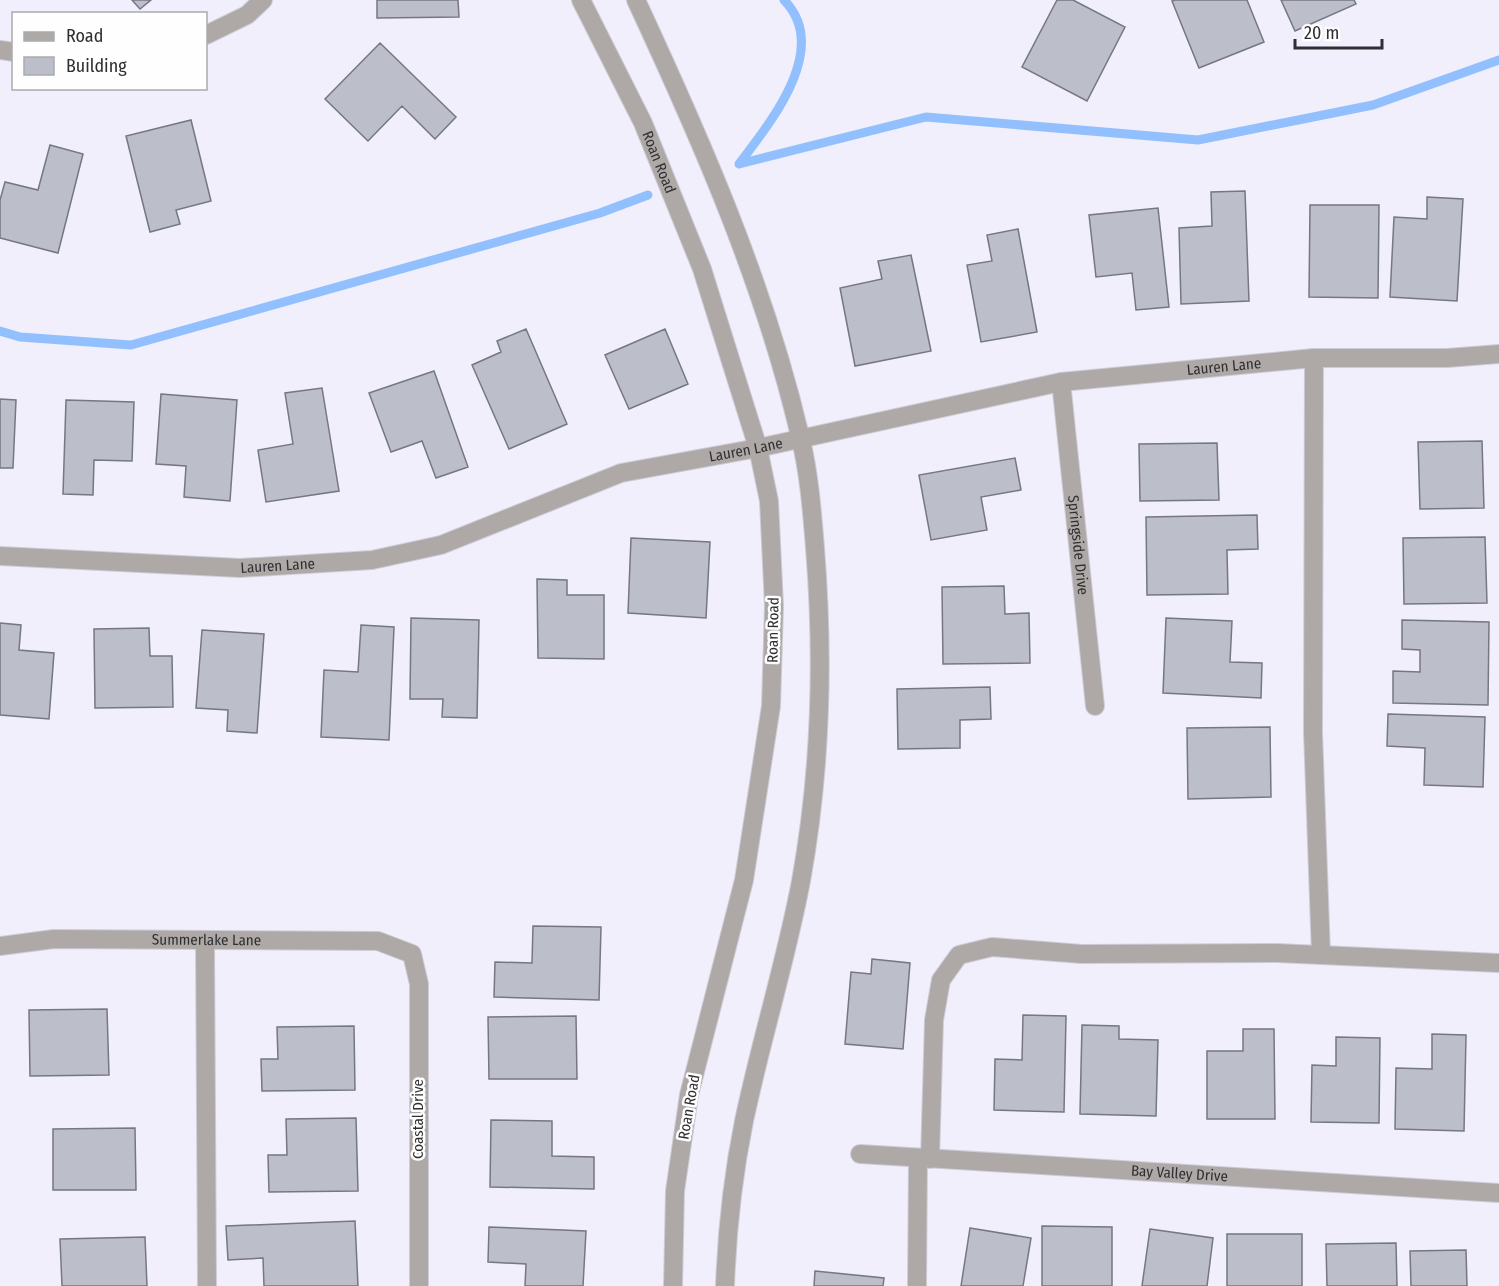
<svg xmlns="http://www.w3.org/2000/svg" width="1499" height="1286" font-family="'Fira Sans Condensed',sans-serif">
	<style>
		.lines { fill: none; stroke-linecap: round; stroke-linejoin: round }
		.stream { stroke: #92c0fe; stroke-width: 9 }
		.building { fill: #bcbec9; stroke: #757781; stroke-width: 1.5 }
		.minor-casing { stroke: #cdccd7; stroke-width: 20 }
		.minor { stroke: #aea9a6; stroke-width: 18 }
		.labels { text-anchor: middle; stroke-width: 5; stroke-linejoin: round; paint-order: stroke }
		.street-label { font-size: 15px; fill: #2f2f33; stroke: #fefefe }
	</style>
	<rect width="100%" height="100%" fill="#f0effb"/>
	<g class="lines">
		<path class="stream" d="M739,164L926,117L1198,140L1373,105L1499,60
			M739,164C769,124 832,49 784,0
			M0,331L20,337L131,345L600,213L648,195"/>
	</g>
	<path class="building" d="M132,0H151L140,9Z
		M377,0H458L459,17L377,18Z
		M1057,0H1073L1125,27L1087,101L1022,67Z
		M1175,0H1247L1264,42L1199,68L1172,1Z
		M1281,0H1354L1356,4L1295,31Z
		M380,43L456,117L435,139L402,106L368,141L325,99Z
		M191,120L211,201L176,210L180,224L150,232L126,136Z
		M50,145L83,154L58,253L0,238V200L5,182L38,190Z
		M1245,191L1249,301L1181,304L1179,228L1212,226L1211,192Z
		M1427,197L1463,199L1457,301L1390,297L1394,217L1427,219Z
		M1310,205H1379L1378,298L1309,297Z
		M1158,208L1169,307L1136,310L1132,273L1096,277L1089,215Z
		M1018,229L1037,332L981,342L967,265L992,261L987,235Z
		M911,255L931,351L855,366L840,288L882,279L878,261Z
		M526,329L567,424L509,449L472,365L501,352L497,341Z
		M665,329L688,384L629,409L605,355Z
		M434,371L468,467L436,478L422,441L391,452L369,393Z
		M322,388L339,491L266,502L258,450L293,444L285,393Z
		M161,394L237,400L230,501L184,497L186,466L156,464Z
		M0,399L16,400L13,468H0Z
		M66,400L134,402L132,461L94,460L93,495L63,494Z
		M1482,441L1484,508L1420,509L1418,442Z
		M1217,443L1219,500L1140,501L1139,444Z
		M1015,458L1021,490L981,497L987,530L931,540L919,475Z
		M1257,515L1258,549L1227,550L1228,594L1147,595L1146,517Z
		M1485,537L1487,603L1404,604L1403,538Z
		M631,538L710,542L706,618L628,613Z
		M537,579L567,580V595H604V659L538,658Z
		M1004,586L1005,614L1029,613L1030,663L943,664L942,587Z
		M411,618L479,620L477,718L442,717L443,699H410Z
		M1166,618L1232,621L1230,662L1262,663L1261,698L1163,693Z
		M1402,620L1489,622L1488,705L1393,703V671L1420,672V650L1402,649Z
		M0,623L21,625L19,650L54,653L49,719L0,715Z
		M361,625L394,627L389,740L321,737L324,670L358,672Z
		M149,628L150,656H172L173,707L95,708L94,629Z
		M202,630L264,634L257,733L227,731L228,710L196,708Z
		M990,687L991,719L960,720V748L898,749L897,689Z
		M1388,714L1485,717L1483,787L1424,785L1425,748L1387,746Z
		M1270,727L1271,797L1188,799L1187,728Z
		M533,926L601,927L599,1000L494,997L495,962L532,963Z
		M872,959L910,963L903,1049L845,1044L851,972L871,974Z
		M107,1009L109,1075L30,1076L29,1010Z
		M1023,1015L1066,1016L1064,1112L994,1110L995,1059L1022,1060Z
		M576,1016L577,1079H489L488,1017Z
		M1082,1025L1119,1026V1039L1158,1040L1156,1116L1080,1114Z
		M354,1026L355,1090L262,1091L261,1059H278L277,1027Z
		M1243,1029H1274L1275,1119H1207V1051H1243Z
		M1432,1034L1466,1035L1464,1131L1395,1129L1396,1068L1432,1069Z
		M1336,1037L1380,1038L1379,1123L1311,1122L1312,1065L1336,1066Z
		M356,1118L358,1191L269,1192L268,1155H287L286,1119Z
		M491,1120L552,1121V1156L594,1157V1189L490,1187Z
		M135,1128L136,1190H53V1129Z
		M355,1221L358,1286H264L263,1258L228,1260L226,1226Z
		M1042,1226L1112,1227V1286H1042Z
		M489,1227L586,1231L583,1286H525L526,1264L488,1262Z
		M970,1228L1031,1238L1023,1286H961Z
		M1150,1229L1213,1238L1207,1286H1142Z
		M1227,1234H1302V1286H1227Z
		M145,1237L147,1286H62L60,1239Z
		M1396,1243L1397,1286H1327L1326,1244Z
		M1466,1250L1467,1286H1411L1410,1251Z
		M815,1271L884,1278L883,1286H814Z"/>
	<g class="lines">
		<g class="minor-casing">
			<g id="minor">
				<path id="s1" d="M581,0L643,123L702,269L758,448L769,501L774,606L771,706L744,880L689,1095L675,1191L673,1286"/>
				<path d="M636,0C702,142 764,283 800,436C809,472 812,511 815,548C824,660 821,770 801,881C786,961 761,1040 744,1121C733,1175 727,1230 725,1286"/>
				<path d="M206,35L247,15L263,0"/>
				<path d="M0,50L14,52"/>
				<path d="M1314,358L1313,732L1321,955"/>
				<path id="s2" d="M1061,382L1095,706"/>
				<path id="s3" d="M0,556L240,568L372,560L441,545L621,473L758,448L1061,382L1314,358H1447L1499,354"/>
				<path d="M205,940L207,1286"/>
				<path id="s4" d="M0,946L54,939L378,941L412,954L419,984V1286"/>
				<path id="s5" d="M860,1154L1499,1193"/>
				<path d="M930,1159L934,1020L941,980L959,955L992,947L1082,954L1277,953L1499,963"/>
				<path d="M917,1286L918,1158"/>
			</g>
		</g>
		<use href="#minor" class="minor"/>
	</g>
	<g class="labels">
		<g class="street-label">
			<text dy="5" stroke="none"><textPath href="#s1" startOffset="180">Roan Road</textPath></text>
			<text dy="5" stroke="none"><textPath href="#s3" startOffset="1250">Lauren Lane</textPath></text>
			<text dy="5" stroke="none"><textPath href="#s3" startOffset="764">Lauren Lane</textPath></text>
			<text dy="5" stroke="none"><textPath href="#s2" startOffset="164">Springside Drive</textPath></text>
			<text dy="5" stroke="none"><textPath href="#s3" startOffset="278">Lauren Lane</textPath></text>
			<text transform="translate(773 630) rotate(-89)" y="5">Roan Road</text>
			<text dy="5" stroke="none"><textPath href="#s4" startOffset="207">Summerlake Lane</textPath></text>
			<text transform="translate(689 1107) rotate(-80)" y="5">Roan Road</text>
			<text transform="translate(418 1119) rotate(-90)" y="5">Coastal Drive</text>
			<text dy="5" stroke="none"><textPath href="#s5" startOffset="320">Bay Valley Drive</textPath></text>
		</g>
	</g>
	<rect x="12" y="12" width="195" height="78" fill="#fefefe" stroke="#ababad" stroke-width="1.5"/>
	<rect x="24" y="32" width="30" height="9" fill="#aea9a6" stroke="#ababad" stroke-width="1.5"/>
	<text x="66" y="42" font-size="18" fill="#2f2f33">Road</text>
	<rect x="24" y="57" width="30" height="18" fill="#bcbec9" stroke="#ababad" stroke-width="1.5"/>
	<text x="66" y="72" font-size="18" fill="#2f2f33">Building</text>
	<path d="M1295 39v9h87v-9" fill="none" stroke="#2f2f33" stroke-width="3"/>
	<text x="1304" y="39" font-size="18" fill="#2f2f33" stroke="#fefefe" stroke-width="4.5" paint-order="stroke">20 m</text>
</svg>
